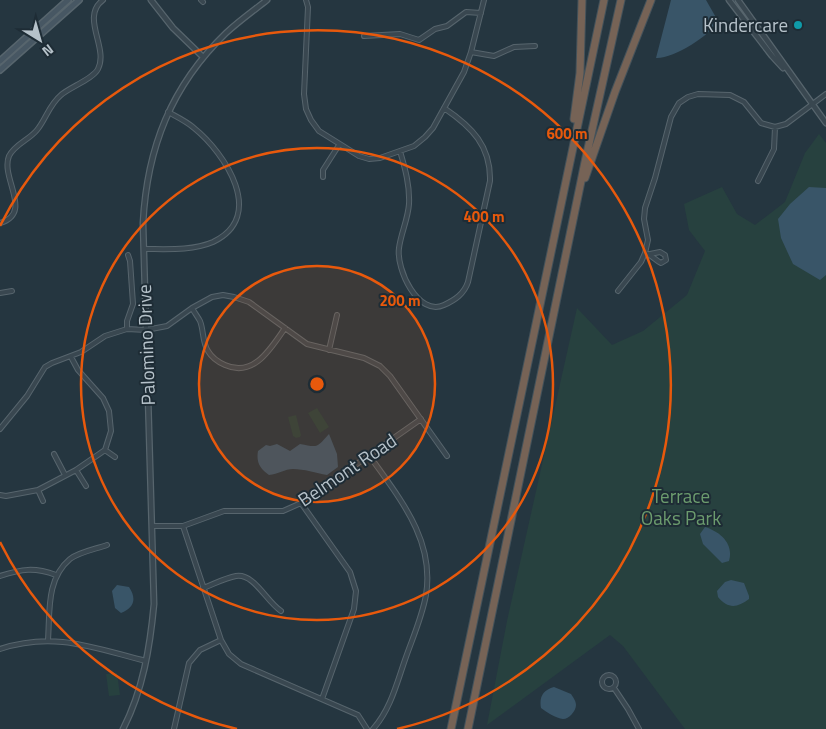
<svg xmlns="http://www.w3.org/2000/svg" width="826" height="729" font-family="'Titillium Web',sans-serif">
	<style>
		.green { fill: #27413f }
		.water { fill: #395568 }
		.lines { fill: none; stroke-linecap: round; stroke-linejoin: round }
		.minor-casing { stroke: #57656d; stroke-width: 6 }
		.tertiary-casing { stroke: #57656d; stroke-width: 7 }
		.secondary-casing { stroke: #57656d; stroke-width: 8 }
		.motorway-casing { stroke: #44525a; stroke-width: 9 }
		.minor { stroke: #394750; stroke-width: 4 }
		.tertiary { stroke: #394750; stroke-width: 4.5 }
		.secondary { stroke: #475763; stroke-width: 5 }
		.motorway { stroke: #766356; stroke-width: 7 }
		.ring { fill: none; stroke: #e8590c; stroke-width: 2.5 }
		.culture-dot { fill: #0f9aa8; stroke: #1e2c35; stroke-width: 2 }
		.labels { text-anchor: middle; stroke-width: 4; stroke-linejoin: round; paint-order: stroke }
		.poi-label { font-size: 19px; fill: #b6c2ca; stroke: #1e2c35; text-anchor: end }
		.street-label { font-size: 19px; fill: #b6c2ca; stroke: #1e2c35 }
		.park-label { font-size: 19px; fill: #6c9c6e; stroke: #1e2c35 }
		.centre { fill: #e8590c; stroke: #1e2c35; stroke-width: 2.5 }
		.ring-label { font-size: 15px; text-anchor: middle; font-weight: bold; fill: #e8590c; stroke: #1e2c35; stroke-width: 4; stroke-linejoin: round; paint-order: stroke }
	</style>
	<rect width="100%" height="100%" fill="#253640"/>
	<path class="green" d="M819,134L826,143V729H685L623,646L610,635L487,725L507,621L577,308L612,345L643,331L687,295L705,251L689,230L684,204L722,187L737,214L755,225L785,202L805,153Z
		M317,408L329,427L320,433L308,413Z
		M296,415L301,435L300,437L296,438L293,436L288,417Z
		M117,673L120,695L109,696L106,674Z"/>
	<path class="water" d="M671,0H706L718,21C711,35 673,59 656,58Z
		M809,187L826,188V275L820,280L793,264L781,238L778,219L790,204Z
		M329,434L337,454L338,467L327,475C316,473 304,469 293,469C285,469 278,474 269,475C260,469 256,462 258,451L266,445L270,446L277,444L290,451L300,444C319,448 317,447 329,434Z
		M705,527C721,532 734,544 729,561L722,563L703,544L700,534Z
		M731,580L744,583L749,596V599C737,608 728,609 718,597L717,591L725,582Z
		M117,585L129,587C137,599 134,608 121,613L115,608L112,591Z
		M554,687L571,694C573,697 576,701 576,705C576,711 569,719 563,719C556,718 546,712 541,708C539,697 543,690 554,687Z"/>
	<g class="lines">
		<g class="minor-casing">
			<path id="minor" d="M201,0L203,2
				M306,0L308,7L304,94L306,109L311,120L319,131L359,156L369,159L380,158L414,146L425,137L433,128L464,72L471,52L484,0
				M364,36L400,34L419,40L435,29L447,26L466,12L481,13
				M471,52L494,56L514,47L535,46
				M400,151C405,168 410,186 409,204C408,219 401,233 399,248C396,269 418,317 444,305C455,300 464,294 468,282L490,181C491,146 472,127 444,108
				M323,177V170L339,145
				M758,181L774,149L775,127
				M0,223C34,213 0,178 9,156C15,144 29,140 37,130C46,119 49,105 61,95C70,87 93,79 98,69C109,48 80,17 103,0
				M144,249C166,249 192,251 213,242C267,216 225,153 194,128C186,121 177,117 168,112
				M645,253C652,255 655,260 661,263L666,260L665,255L660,252L650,254
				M618,291L641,262L645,253L648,240L644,219L645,208L655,178L671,117L679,103L688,97L698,94L730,95L744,102L761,123L775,127L786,124L826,94
				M0,293L12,291
				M192,308C194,312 198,317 200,321C204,331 202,342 208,351C212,358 218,362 225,365C254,378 271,348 285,328
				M127,329V321L133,304L130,261L128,255
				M329,350L337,315
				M0,429L27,396L45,367L52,363L81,352L105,336L127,329L146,330L167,326L192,308L212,297L223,295L234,297L249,302L307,344L364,358L380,366L390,376L447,456
				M105,450L115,457
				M54,454L65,475
				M369,455C399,498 435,539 426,595C422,617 413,637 406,657C397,682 391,709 373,729
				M76,470L86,486
				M38,490L43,501
				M0,495L6,496L38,490L76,470L105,450L111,431L109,411L103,398L78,370L71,357
				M301,503L350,572L356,591L354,609L322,699
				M153,526H183L224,511H283L301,503L421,419
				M183,526L221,640L229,654L241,664L358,715L367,729
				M0,576C22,569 34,567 56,575
				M203,588C214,584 225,578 236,576C254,573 266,601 281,611
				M48,640C50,612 46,579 70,559C79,552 96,549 107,545
				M0,649C54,631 94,648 146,661
				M602 682a7 7 0 1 1 14 0a7 7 0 1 1-14 0Z
				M614,688L628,709L639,729
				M174,729L189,663L200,650L221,640"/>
		</g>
		<g class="tertiary-casing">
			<path id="tertiary" d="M151,0L173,28L203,57
				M729,0L772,56L783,68
				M738,0L826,123
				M123,729C143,690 150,647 154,604L143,223C147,148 171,86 226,33C239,21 253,11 267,0"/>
		</g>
		<g class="secondary-casing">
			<path id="secondary" d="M0,61L68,0
				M0,70L79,0"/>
		</g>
		<g class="motorway-casing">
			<path id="motorway" d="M574,119L580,73L582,0
				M585,178L615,92L651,0
				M451,729L604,0
				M468,729L585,162L621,0"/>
		</g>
		<use href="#minor" class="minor"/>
		<use href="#tertiary" class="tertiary"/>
		<use href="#secondary" class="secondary"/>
		<use href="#motorway" class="motorway"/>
	</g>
	<circle cx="317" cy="384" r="118" fill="#e8590c" fill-opacity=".12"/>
	<g class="ring">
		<circle cx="317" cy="384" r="118"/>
		<circle cx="317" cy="384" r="236"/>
		<path d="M237 729A354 354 0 0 1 0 542M0 226A354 354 0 1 1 397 729"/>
	</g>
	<circle class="culture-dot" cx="798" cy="25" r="5"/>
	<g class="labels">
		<g class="poi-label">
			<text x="788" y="32">Kindercare</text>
		</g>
		<g class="street-label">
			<text transform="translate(146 345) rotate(-92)" y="7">Palomino Drive</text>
			<text transform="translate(347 470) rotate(-34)" y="7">Belmont Road</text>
		</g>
		<g class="park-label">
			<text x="681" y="503">Terrace<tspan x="681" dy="22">Oaks Park</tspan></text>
		</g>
	</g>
	<circle cx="317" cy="384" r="8" class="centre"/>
	<g class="ring-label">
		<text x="567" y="139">600 m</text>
		<text x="484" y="222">400 m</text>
		<text x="400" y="306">200 m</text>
	</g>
	<g transform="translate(40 40) rotate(143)" stroke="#1e2c35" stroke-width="4" paint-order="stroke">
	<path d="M0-4L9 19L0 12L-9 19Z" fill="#b6c2ca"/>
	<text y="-8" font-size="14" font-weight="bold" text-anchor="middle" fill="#b6c2ca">N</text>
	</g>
</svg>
